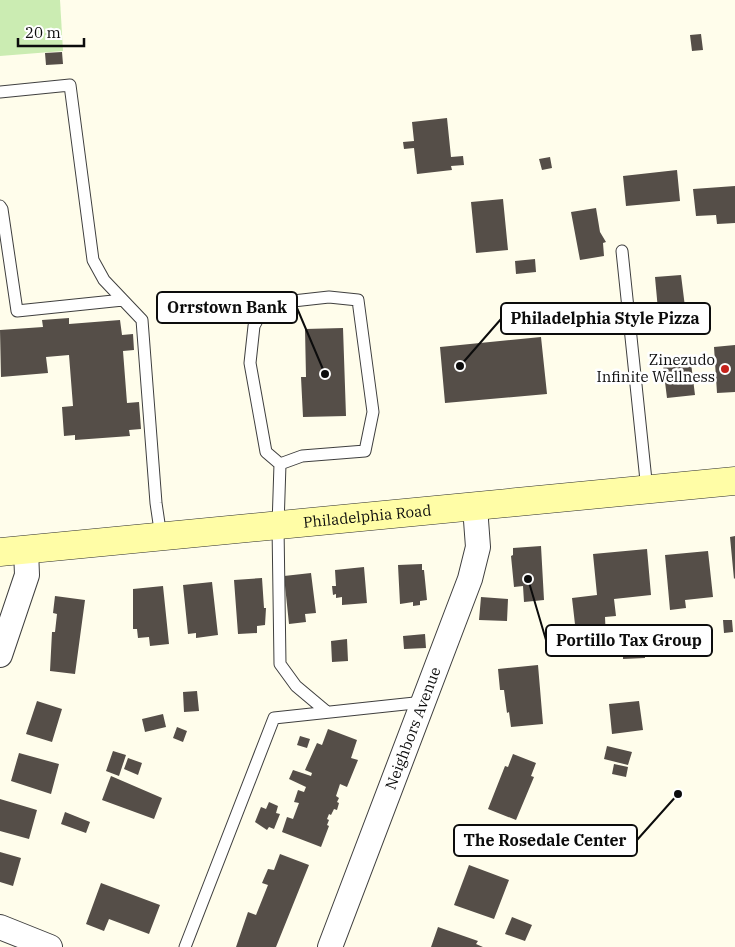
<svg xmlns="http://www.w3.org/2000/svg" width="735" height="947" font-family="'IBM Plex Serif',serif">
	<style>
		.green { fill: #cbecb2 }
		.building { fill: #554e48 }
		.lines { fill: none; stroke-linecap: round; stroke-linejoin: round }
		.service-casing { stroke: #3f3f3f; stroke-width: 13 }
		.minor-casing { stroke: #3f3f3f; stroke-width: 26 }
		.secondary-casing { stroke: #2e2e2e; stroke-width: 29 }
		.service { stroke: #fff; stroke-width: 11 }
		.minor { stroke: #fff; stroke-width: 24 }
		.secondary { stroke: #fffda6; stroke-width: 28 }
		.poi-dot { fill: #c5221b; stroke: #fff; stroke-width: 2 }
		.labels { text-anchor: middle; stroke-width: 5; stroke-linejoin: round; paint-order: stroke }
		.poi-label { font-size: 15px; fill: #0c0c0c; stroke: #fff; text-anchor: end }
		.street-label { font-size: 15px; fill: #0c0c0c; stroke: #fff }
		.leader { fill: none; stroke: #0c0c0c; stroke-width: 2 }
		.callout-dot { fill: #0c0c0c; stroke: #fff; stroke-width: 2 }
		.callout { fill: #fff; stroke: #0c0c0c; stroke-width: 2 }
		.callout-label { font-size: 16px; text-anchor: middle; font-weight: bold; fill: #0c0c0c }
	</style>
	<rect width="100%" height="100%" fill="#fffdeb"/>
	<path class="green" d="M0,0H60L63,51L0,56Z"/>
	<path class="building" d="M701,34L703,50L692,51L690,35Z
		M62,52L63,64L46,65L45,53Z
		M447,118L451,157L463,156L464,165L451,166L452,170L417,174L414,148L404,149L403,142L414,141L412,122Z
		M550,157L552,168L542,170L539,159Z
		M677,170L680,201L626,206L623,176Z
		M735,186V223L717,224L716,215L696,216L693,189Z
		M503,199L508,250L476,253L471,202Z
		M596,208L600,232L606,242L603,243L604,256L580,260L571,212Z
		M535,259L536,272L516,274L515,261Z
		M681,275L685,307L658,310L655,277Z
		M69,318V324L120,320L122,335L133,334L134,350L123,351L127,403L139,402L141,429L129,430L130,436L75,440V435L64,436L62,407L73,406L69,355L46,357L48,373L1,377L0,330L43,327L42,320Z
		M343,328L346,416L303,417L301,377H306L305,329Z
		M541,337L547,394L445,403L440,347Z
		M735,345V392L717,393L714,347Z
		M690,355L695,395L667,398L662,358Z
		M735,536V578L734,579L730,537Z
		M541,546L544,600L524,602L523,586L514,587L511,556L513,555V548Z
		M647,549L651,595L614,599L616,616L605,617L606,639L577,642L572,598L597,595L593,554Z
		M708,551L713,597L685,600L686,608L670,610L665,555Z
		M422,564V570H424L427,600L420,601V605L413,606V602L400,604L398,565Z
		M364,567L367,603L342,605V597L336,598V594L333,595L332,586H336L335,570Z
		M311,573L316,613L305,614L306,622L289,624L284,576Z
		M262,578L264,608H266L265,625L257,626V633L238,634L234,580Z
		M212,582L218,635L196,638V633L188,634L183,585Z
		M163,586L169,644L150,646L149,637L138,638L137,629H133V589Z
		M55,596L85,600L75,674L50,671L52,632H55L57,614L53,613Z
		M481,597L508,599L507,621L479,620Z
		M723,620H732L733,632L724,633Z
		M425,634L426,648L404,649L403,636Z
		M347,639L348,661L332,662L331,641Z
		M645,646V658L623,659V647Z
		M538,665L543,724L511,727L509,712L507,713L504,690H500L498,669Z
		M197,691L199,711L184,712L183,692Z
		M37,701L62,709L52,742L26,734Z
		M639,701L643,730L612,734L609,704Z
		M163,714L166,727L145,732L142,719Z
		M177,727L187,731L183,742L173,738Z
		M328,729L357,740L351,758L358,760L347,787L340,784L336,796L339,798L337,802L339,803L337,810L334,809L331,815L329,814L327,819L329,820L327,825L329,826L321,847L282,832L287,817L293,819L299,803L294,802L298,790L304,792L306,787L289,779L293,770L311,776L312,773L305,770L317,743L322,745Z
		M300,736L310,739L307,748L297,745Z
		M607,746L632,752L628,765L604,759Z
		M113,751L126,755L119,776L106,771Z
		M19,753L59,764L51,794L11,781Z
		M513,754L536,763L531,776L534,777L516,820L488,809L505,766L508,767Z
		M128,758L142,763L138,775L124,769Z
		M614,764L628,767L626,777L612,774Z
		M111,776L162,798L154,819L102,800Z
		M0,799L37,810L29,839L0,831Z
		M269,802L278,806L276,813L280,814L274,829L269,827L267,830L255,822L261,807L266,809Z
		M65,812L90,822L86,833L61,824Z
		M0,852L21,858L13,886L0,882Z
		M280,854L309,865L276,947H236L248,912L256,915L268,885L262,883L268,869L274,870Z
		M469,865L509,880L494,919L454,905Z
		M101,883L160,905L149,934L109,919L104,931L86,924Z
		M512,917L532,925L525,941L505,934Z
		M438,927L478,941L476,944L483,947H431Z"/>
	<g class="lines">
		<g class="service-casing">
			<path id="service" d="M0,92L70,85L93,260L104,280L142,320L156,503L161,537
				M0,206L2,209L17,311L123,300
				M622,251L647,490
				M329,297L358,300L373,412L365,451L302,456L280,464L266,452L250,363L254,326L266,304Z
				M280,464L278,526L280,664L296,686L327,712
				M185,947L274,718L424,702"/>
		</g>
		<g class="minor-casing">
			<g id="minor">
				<path d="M0,655L27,575L26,550"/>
				<path d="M0,927L50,947"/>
				<path id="s1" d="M330,947L470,579L478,547L475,507"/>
			</g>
		</g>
		<g class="secondary-casing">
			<g id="secondary">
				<path id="s2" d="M0,552L735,481"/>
			</g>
		</g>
		<use href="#service" class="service"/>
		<use href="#minor" class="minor"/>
		<use href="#secondary" class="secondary"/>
	</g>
	<circle class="poi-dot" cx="725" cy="369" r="5"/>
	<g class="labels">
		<g class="poi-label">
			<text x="715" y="365">Zinezudo<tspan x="715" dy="17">Infinite Wellness</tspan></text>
		</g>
		<g class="street-label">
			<text dy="5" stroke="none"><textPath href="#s2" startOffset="369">Philadelphia Road</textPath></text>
			<text dy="5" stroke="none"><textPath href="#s1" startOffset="234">Neighbors Avenue</textPath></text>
		</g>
	</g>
	<path class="leader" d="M325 374L297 308M460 366L501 319M528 579L546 640M678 794L637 840"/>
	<g class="callout-dot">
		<circle cx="325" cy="374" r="5"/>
		<circle cx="460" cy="366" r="5"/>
		<circle cx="528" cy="579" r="5"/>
		<circle cx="678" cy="794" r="5"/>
	</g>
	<g class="callout">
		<rect x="157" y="292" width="140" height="31" rx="5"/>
		<rect x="501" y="303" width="209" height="31" rx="5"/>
		<rect x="546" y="625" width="166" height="31" rx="5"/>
		<rect x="454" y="825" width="183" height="31" rx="5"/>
	</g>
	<g class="callout-label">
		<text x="227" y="313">Orrstown Bank</text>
		<text x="605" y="324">Philadelphia Style Pizza</text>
		<text x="629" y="646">Portillo Tax Group</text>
		<text x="545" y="846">The Rosedale Center</text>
	</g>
	<path d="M18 38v8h66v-8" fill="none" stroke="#0c0c0c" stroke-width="2.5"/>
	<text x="25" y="38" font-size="15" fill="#0c0c0c" stroke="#ffffff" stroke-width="4" paint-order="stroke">20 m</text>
</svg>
